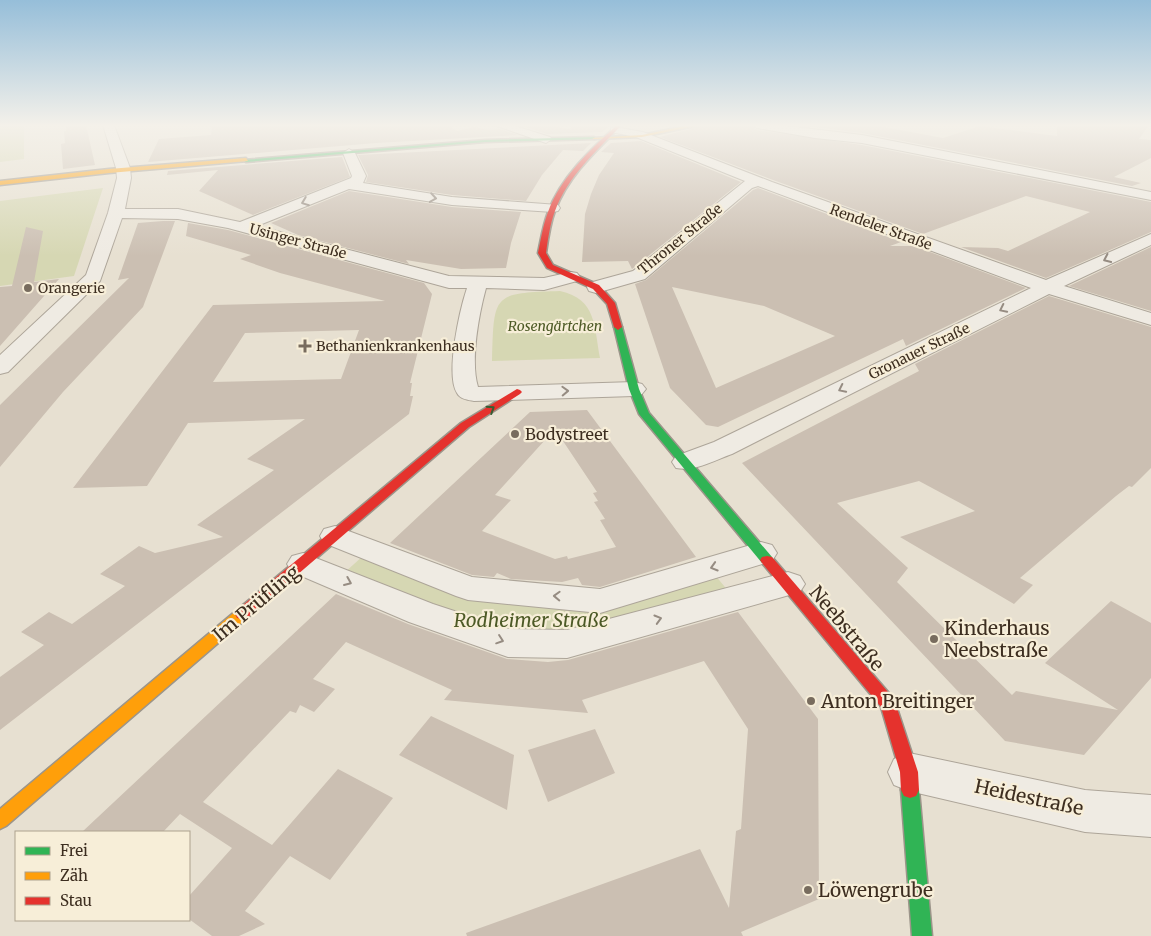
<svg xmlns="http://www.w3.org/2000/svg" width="1151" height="936" font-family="Merriweather,serif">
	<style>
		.green { fill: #d6d7b3 }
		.building { fill: #cbbfb2; fill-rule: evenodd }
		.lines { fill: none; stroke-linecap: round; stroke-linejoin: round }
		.street-casing { stroke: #ada599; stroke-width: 2 }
		.fast-casing { stroke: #9c958a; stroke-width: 3 }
		.slow-casing { stroke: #9c958a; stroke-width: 3 }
		.jam-casing { stroke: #9c958a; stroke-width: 3 }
		.street { fill: #efebe3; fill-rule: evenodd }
		.fast { fill: #30b455; fill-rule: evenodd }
		.slow { fill: #ff9f0a; fill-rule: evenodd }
		.jam { fill: #e5322d; fill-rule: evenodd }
		.oneway { stroke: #968c82 }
		.oneway2 { stroke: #385d33 }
		.poi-dot { fill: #786c5e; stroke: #f7eed8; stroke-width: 2 }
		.labels { text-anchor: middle; stroke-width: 4.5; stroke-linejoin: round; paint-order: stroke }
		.far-street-label { font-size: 14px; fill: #3d2e20; stroke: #f7eed8 }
		.far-poi-label { font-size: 14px; fill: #3d2e20; stroke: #f7eed8; text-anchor: start }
		.far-park-label { font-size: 14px; font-style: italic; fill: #4d5a26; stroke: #f7eed8 }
		.poi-label { font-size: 16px; fill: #3d2e20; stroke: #f7eed8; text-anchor: start }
		.near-street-label { font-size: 19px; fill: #3d2e20; stroke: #f7eed8 }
		.near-park-label { font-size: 19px; font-style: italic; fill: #4d5a26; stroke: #f7eed8 }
		.near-poi-label { font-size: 19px; fill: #3d2e20; stroke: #f7eed8; text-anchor: start }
	</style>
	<rect width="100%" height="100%" fill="#e7e0d1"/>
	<path class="green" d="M0,125H24V159L0,162Z
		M103,188L74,276L0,286V201Z
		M560,291C597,299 594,327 600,358L492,361C494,294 492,293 560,291Z
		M364,555L444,590L483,602L534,601L715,575L729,592L535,639L343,574Z"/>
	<path class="building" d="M86,125L95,165L63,169L61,144L65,143L64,131H66V127Z
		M212,125H448L457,131L474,127L490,130L500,129L518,135L376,143L148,162L159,139L211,135Z
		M546,125L569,129L574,125H610L602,132L547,134L522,126Z
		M705,125H750L757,130L862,145L1151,202V232L1046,278L961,247L998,248L1008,251L1090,212L1026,196L923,234L773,180L660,137Z
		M798,125H873L943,138L980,126L1057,136V125H1149L1139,139L1151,140V158L1114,177L1141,183L1132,186L862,133Z
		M641,141L741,182L632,269L628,261L582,262L585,214L591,194L599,175L614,153L601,152L611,143Z
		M591,143L583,151L563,150L542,175L526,201L452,195L366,182L368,175L358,155Z
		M342,157L350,177L253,215L199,191L218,170L167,175L168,171Z
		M758,188L901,242L890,246H914L1026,288L906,346L903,339L718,427L706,425L670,388L635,284L646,280L753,190ZM672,287L764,306L835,336L716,388Z
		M349,191L452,207L521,212L511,243L506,268L461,269L406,260L409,264L298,235L271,223Z
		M163,221H175L143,307L63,392L0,467V405L129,278L118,280L138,223Z
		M188,223L228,230L424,283L432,294L410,383H412L410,396H413L409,414L0,730V677L44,645L21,632L49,612L72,624L125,586L100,574L139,546L155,553L223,537L197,525L274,470L247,459L305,419L188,423L147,486L73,488L213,305L385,301L280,273L240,259L251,255L186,236ZM359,330L341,379L213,382L245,333Z
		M26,227L43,231L34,282L59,279L0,346V287L12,286Z
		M1151,247V311L1069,286Z
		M1049,296L1151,327V468L1132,487L1129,486L1116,496L1020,578L1033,585L1014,604L900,537L975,511L919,481L837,503L908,568L897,582L1012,695L1016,691L1118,710L1045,663L1111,601L1151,623V678L1084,755L1005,741L742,463L919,371L915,364Z
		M587,410L696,557L600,587L582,585L578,578L562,582L511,579L497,573L494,577L472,575L390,543L530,412ZM555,429L597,492L593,493L598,501L594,502L605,519L600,520L616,547L568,559L567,556L555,559L482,531L511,500L495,495Z
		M336,594L408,624L507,659L548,662L568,660L738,612L818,719L819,899L741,932L743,936H467L466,933L700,849L729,908L736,831L741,829L748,729L704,661L582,700L588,713L444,700L452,690L346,642L313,679L335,689L314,712L300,705L296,713L290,711L203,802L272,845L338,769L393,798L330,880L290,856L245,911L265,924L239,936H212L189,919V896L232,848L180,814L163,832H82Z
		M431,716L514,755L507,810L399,755Z
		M595,729L615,773L548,802L528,750Z"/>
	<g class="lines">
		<g class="street-casing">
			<path id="street" d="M103,125H114L130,168L131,178L125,209H178L240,222L351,178L352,176L343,153L349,149L355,153L366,176L363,183L452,197L558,205L560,208L558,211L553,212L452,205L349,189L257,226L449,276L544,278L571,272L577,273L580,277L577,281L544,290L486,288C479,314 470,361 478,387L634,382L642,384L646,389L642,394L634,396L474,401C468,400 460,399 457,393C445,374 460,309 467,288H449L228,228L178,219L122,218L100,281L8,372L0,374V355L86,275L108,213L117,178L116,168Z
				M494,125H512L550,137L552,139L546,143Z
				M752,125H779L862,135L1151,192V200L862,143L815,138L757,128Z
				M615,127L643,132L772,182L1046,280L1151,234V245L1064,286L1151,313V325L1049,294L732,454C715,460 695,472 676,468L672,462L676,456L714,442L1031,288L758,186L752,188L645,279L596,293L589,291L587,287L589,283L633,271L745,181L636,137L611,132V128Z
				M335,526L472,577L600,589L761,542L772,545L777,553L772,561L600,613L468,600L456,596L324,543L320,536L324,529Z
				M303,553L433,604L509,629L567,630L788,572L800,576L805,584L800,592L567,658L508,657L409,622L292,572L287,564L292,556Z
				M909,753L1085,790L1151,795V837L1085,832L909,791L894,785L888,772L894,759Z"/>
		</g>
		<g class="fast-casing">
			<path id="fast" d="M594,137L596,139L485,142L246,162L243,160L485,140Z
				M618,324L622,327L639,389L649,413L772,557L774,560L772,563H762L639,414L629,389L614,327Z
				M910,782L916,784L919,790L932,936H912L901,790L904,784Z"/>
		</g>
		<g class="slow-casing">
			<path id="slow" d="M689,125H700L642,137L594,139L592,138L642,135Z
				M246,158L248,161L109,173L0,185V181L109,169Z
				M242,609L247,610L249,614L247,618L6,826L0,829V809L237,610Z"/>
		</g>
		<g class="jam-casing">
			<path id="jam" d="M617,125H622C596,151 568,176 555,211C550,224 548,239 546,253L553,265L599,285L615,303L622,327L618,330L614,327L607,304L593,289L547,268L538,253C541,239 543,225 548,212C561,177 590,150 617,125Z
				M517,389L520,390L522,392L520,394L469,427L247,618L242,619L237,618L235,614L237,610L461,423Z
				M767,556L772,557L894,699L918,772L919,790L916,796L910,798L904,796L901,790L900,772L881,707L762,563L760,560L762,557Z"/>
		</g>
		<use href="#street" class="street"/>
		<use href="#fast" class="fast"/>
		<use href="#slow" class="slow"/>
		<use href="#jam" class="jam"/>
	</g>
	<defs><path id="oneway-chevron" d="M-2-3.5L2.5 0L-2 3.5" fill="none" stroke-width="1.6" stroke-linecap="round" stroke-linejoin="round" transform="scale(1.25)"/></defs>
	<g class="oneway">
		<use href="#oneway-chevron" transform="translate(433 198) rotate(9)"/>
		<use href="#oneway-chevron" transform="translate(305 202) rotate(159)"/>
		<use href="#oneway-chevron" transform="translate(1107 259) rotate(155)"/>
		<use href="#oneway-chevron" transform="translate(1003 309) rotate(154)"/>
		<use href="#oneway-chevron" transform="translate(842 389) rotate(154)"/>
		<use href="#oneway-chevron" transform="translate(565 391) rotate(-2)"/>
		<use href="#oneway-chevron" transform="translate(714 567) rotate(163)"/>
		<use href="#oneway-chevron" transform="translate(348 582) rotate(23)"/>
		<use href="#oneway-chevron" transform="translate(557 596) rotate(-178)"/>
		<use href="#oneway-chevron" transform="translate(658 619) rotate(-16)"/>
		<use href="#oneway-chevron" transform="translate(500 640) rotate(19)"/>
	</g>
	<use class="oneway2" href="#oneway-chevron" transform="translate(491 409) rotate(-33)"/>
	<linearGradient id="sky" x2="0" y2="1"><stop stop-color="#96bed9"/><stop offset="0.49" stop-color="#f4f1ea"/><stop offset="1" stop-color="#f4f1ea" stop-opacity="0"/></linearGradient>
	<rect width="1151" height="256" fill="url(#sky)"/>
	<g class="poi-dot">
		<circle cx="28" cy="288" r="5"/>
		<path d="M302.5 338.5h5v5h5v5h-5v5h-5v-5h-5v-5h5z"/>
		<circle cx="515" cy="434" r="5"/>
		<circle cx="934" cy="639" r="5"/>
		<circle cx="811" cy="701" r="5"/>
		<circle cx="808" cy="890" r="5"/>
	</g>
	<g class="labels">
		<g class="far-street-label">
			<text transform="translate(881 227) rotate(20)" y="5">Rendeler Straße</text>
			<text transform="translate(680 239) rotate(-39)" y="5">Throner Straße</text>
			<text transform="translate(298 241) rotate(15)" y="5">Usinger Straße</text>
			<text transform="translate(919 351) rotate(-26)" y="5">Gronauer Straße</text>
		</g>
		<g class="far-poi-label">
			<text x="38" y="293">Orangerie</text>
			<text x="316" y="351">Bethanienkrankenhaus</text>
		</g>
		<g class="far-park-label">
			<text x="555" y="331">Rosengärtchen</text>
		</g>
		<g class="poi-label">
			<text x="525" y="440">Bodystreet</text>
		</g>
		<g class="near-street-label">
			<text transform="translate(256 603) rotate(-40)" y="7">Im Prüfling</text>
			<text transform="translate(847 628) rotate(50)" y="7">Neebstraße</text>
			<text transform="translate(1029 797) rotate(12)" y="7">Heidestraße</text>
		</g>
		<g class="near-park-label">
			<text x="531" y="627">Rodheimer Straße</text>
		</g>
		<g class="near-poi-label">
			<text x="944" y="635">Kinderhaus<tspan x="944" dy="22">Neebstraße</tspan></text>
			<text x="821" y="708">Anton Breitinger</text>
			<text x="818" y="897">Löwengrube</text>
		</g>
	</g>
	<rect x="15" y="831" width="175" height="90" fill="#f7eed8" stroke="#ada18e"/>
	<rect x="25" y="847" width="25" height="8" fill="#30b455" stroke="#ada18e"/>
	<text x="60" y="856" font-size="15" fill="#3d2e20">Frei</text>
	<rect x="25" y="872" width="25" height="8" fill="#ff9f0a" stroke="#ada18e"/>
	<text x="60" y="881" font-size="15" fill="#3d2e20">Zäh</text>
	<rect x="25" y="897" width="25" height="8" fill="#e5322d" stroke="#ada18e"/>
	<text x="60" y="906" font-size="15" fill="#3d2e20">Stau</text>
</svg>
